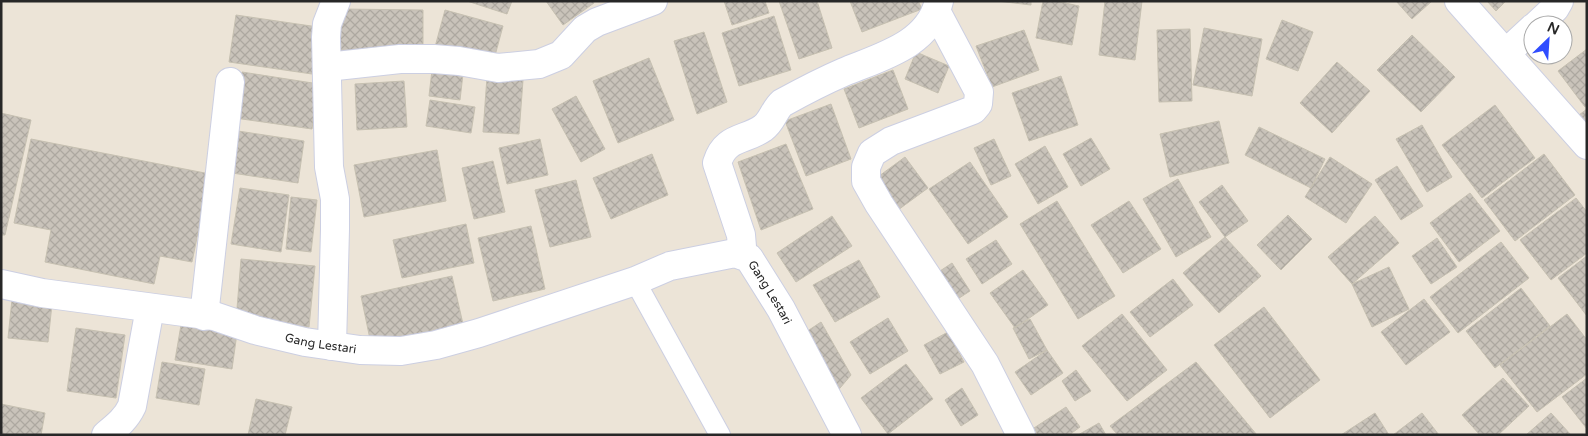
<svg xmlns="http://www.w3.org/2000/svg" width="1588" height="436" font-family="'Varela Round',sans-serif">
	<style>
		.building { fill: url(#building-cross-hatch); stroke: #c6c0b1 }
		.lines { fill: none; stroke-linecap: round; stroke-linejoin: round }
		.service-casing { stroke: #cccfe2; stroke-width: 22 }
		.minor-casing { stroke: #cccfe2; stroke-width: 30 }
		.service { stroke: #fff; stroke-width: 20 }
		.minor { stroke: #fff; stroke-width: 28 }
		.labels { text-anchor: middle; stroke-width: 4; stroke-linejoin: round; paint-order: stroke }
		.street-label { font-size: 12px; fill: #272727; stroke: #fff }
	</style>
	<defs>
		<pattern id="building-cross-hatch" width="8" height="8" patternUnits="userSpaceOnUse" patternTransform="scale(1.25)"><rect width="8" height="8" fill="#c9c3ba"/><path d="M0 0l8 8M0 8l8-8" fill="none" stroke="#ada8a0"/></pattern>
	</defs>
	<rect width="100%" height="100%" fill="#ece4d7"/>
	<path class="building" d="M467,1H512L507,14Z
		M546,1H593L594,3L563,25Z
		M724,1H765L769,13L732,25Z
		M779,1H817L832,48L799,59Z
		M850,1H918L922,9L862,32Z
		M997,1H1031V5Z
		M1043,1H1056L1079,6L1072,45L1036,38Z
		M1105,1H1142L1135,60L1099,55Z
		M1396,1H1432L1412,19Z
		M1487,1H1506L1496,11Z
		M341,9L423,10V55L340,54Z
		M445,10L503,26L493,63L435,47Z
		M236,15L318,27L312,74L229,62Z
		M774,16L791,70L739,86L722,33Z
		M1282,20L1313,32L1298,71L1266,59Z
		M1204,28L1262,39L1252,96L1193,85Z
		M1190,29L1192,101L1159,102L1157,30Z
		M1024,30L1039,70L992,87L976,46Z
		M704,32L727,102L697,114L674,41Z
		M1412,35L1455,77L1421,112L1377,70Z
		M1587,49V106L1585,107L1558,71Z
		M916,52L949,66L938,93L905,79Z
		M649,58L674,120L618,143L593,81Z
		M1337,62L1370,91L1332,133L1300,103Z
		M432,70L463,74L460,100L429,96Z
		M893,70L908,109L859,128L844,89Z
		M242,72L319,84L312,129L235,118Z
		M1061,76L1078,125L1029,141L1012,93Z
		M487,77L523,80L519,134L483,132Z
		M404,81L407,127L357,130L355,84Z
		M576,96L605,149L581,162L552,109Z
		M430,100L475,107L471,133L426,126Z
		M831,104L851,159L806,176L785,121Z
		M1495,105L1535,158L1482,198L1442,145Z
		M1587,109V141L1571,121Z
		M1,113L31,120L5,235H1Z
		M1219,121L1229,163L1170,177L1160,134Z
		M1422,125L1452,177L1427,192L1396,139Z
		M1259,127L1325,159L1311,188L1245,155Z
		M238,131L304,141L298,183L232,173Z
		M1091,138L1110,169L1081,186L1063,154Z
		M31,139L210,174L192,262L160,256L154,284L45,262L51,230L14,223Z
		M540,139L548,175L507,184L499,148Z
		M994,139L1011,176L991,185L974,148Z
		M786,144L813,209L761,230L738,162Z
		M1045,146L1068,187L1038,204L1015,164Z
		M437,150L446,201L364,217L354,165Z
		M652,154L668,195L611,219L593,178Z
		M1544,154L1575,195L1515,241L1484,200Z
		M905,157L928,188L898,210L875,179Z
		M1330,157L1372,184L1346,223L1305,197Z
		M493,161L505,212L474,219L462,168Z
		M970,162L1008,217L968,244L929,189Z
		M1397,166L1423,206L1401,220L1375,180Z
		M1178,179L1211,237L1176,257L1143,199Z
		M576,180L591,237L550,247L535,190Z
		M1222,185L1248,221L1225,237L1199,202Z
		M240,188L289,195L281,252L231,244Z
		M1470,193L1500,231L1459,262L1430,223Z
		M291,197L317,200L311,252L286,249Z
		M1576,198L1587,212V253L1551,280L1520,240Z
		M1057,201L1115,296L1078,319L1020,224Z
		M1129,201L1161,249L1123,273L1091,225Z
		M1288,215L1312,239L1281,270L1257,245Z
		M832,216L852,246L796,282L777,253Z
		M1375,216L1399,243L1352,284L1328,257Z
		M466,224L474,263L402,278L393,240Z
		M531,226L545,289L493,301L478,238Z
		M1225,237L1261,276L1219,313L1183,273Z
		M1437,238L1457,267L1431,284L1412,256Z
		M996,240L1012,264L982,284L966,259Z
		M1501,242L1529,278L1458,333L1430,297Z
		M1587,256V316L1558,278Z
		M241,259L315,266L309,327L236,321Z
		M859,260L880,297L835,322L813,285Z
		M952,263L970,291L950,304L931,277Z
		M1389,267L1409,309L1372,327L1352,284Z
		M1023,270L1048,305L1015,328L990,293Z
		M452,276L463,324L371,344L361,296Z
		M1173,279L1193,305L1150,337L1130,312Z
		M1521,288L1550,326L1495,368L1466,331Z
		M12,299L52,304L48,342L8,338Z
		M1424,299L1450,332L1406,365L1381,332Z
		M1264,307L1320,380L1270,418L1214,345Z
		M1122,314L1167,370L1127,401L1082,346Z
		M1567,314L1587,340V374L1537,412L1500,365Z
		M888,318L908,351L870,374L850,342Z
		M1030,319L1047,350L1029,359L1013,328Z
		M821,322L851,375L835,394L803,334Z
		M181,325L237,333L232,369L175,360Z
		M76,328L125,335L116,398L67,391Z
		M948,332L964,362L940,374L924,345Z
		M1047,350L1063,373L1031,395L1015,372Z
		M162,362L205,369L199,405L156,398Z
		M1196,362L1257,435H1118L1110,426Z
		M906,364L933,399L888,434L861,398Z
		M1076,370L1091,391L1075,401L1062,381Z
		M1503,378L1529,406L1498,435H1480L1462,415Z
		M1587,378V429L1562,397Z
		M962,388L978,415L961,426L945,400Z
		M256,399L292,407L285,435H248Z
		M1,404L45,413L41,435H1Z
		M1066,407L1080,427L1069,435H1038L1034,428Z
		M1375,413L1389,435H1341Z
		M1422,413L1439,435H1393Z
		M1551,413L1571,435H1526Z
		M1099,423L1106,435H1078Z"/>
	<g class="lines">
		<g class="service-casing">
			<path id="service" d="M635,281L720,435"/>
		</g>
		<g class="minor-casing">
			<g id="minor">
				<path d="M1459,1L1587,145"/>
				<path d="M936,11L979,92L978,104L973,110L891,141L872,153L866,167V181L879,204L985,364L1021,435"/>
				<path d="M1537,25L1555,8L1559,1"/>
				<path d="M1506,53L1533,28"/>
				<path d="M327,67L400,59H434L459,61L498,68L539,64L561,55L585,29L597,22L653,1"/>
				<path d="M742,255V247L741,235L717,163C725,136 745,141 763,128C772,122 774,110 782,103C802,92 823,81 844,72C880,57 929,45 939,1"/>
				<path id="s1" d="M1,284L42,293L214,316L255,330L305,342L360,350L401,351L436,345L479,333L635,281L670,266L735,253L749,258L781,309L847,435"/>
				<path d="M204,316L230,82"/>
				<path d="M332,346L335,229V199L329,167L326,37L327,24L336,1"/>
				<path d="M106,435C117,426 126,419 132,406L150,308"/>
			</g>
		</g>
		<use href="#service" class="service"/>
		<use href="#minor" class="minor"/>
	</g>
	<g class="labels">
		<g class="street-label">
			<text dy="4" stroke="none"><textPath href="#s1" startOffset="811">Gang Lestari</textPath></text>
			<text dy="4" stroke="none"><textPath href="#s1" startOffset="326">Gang Lestari</textPath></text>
		</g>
	</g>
	<rect width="1588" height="436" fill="none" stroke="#272727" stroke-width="5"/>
	<g transform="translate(1548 40) rotate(25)"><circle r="24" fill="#ffffff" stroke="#a9a9a9"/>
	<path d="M0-4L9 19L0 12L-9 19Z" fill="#304dff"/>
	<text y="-8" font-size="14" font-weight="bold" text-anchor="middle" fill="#272727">N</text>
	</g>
</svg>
